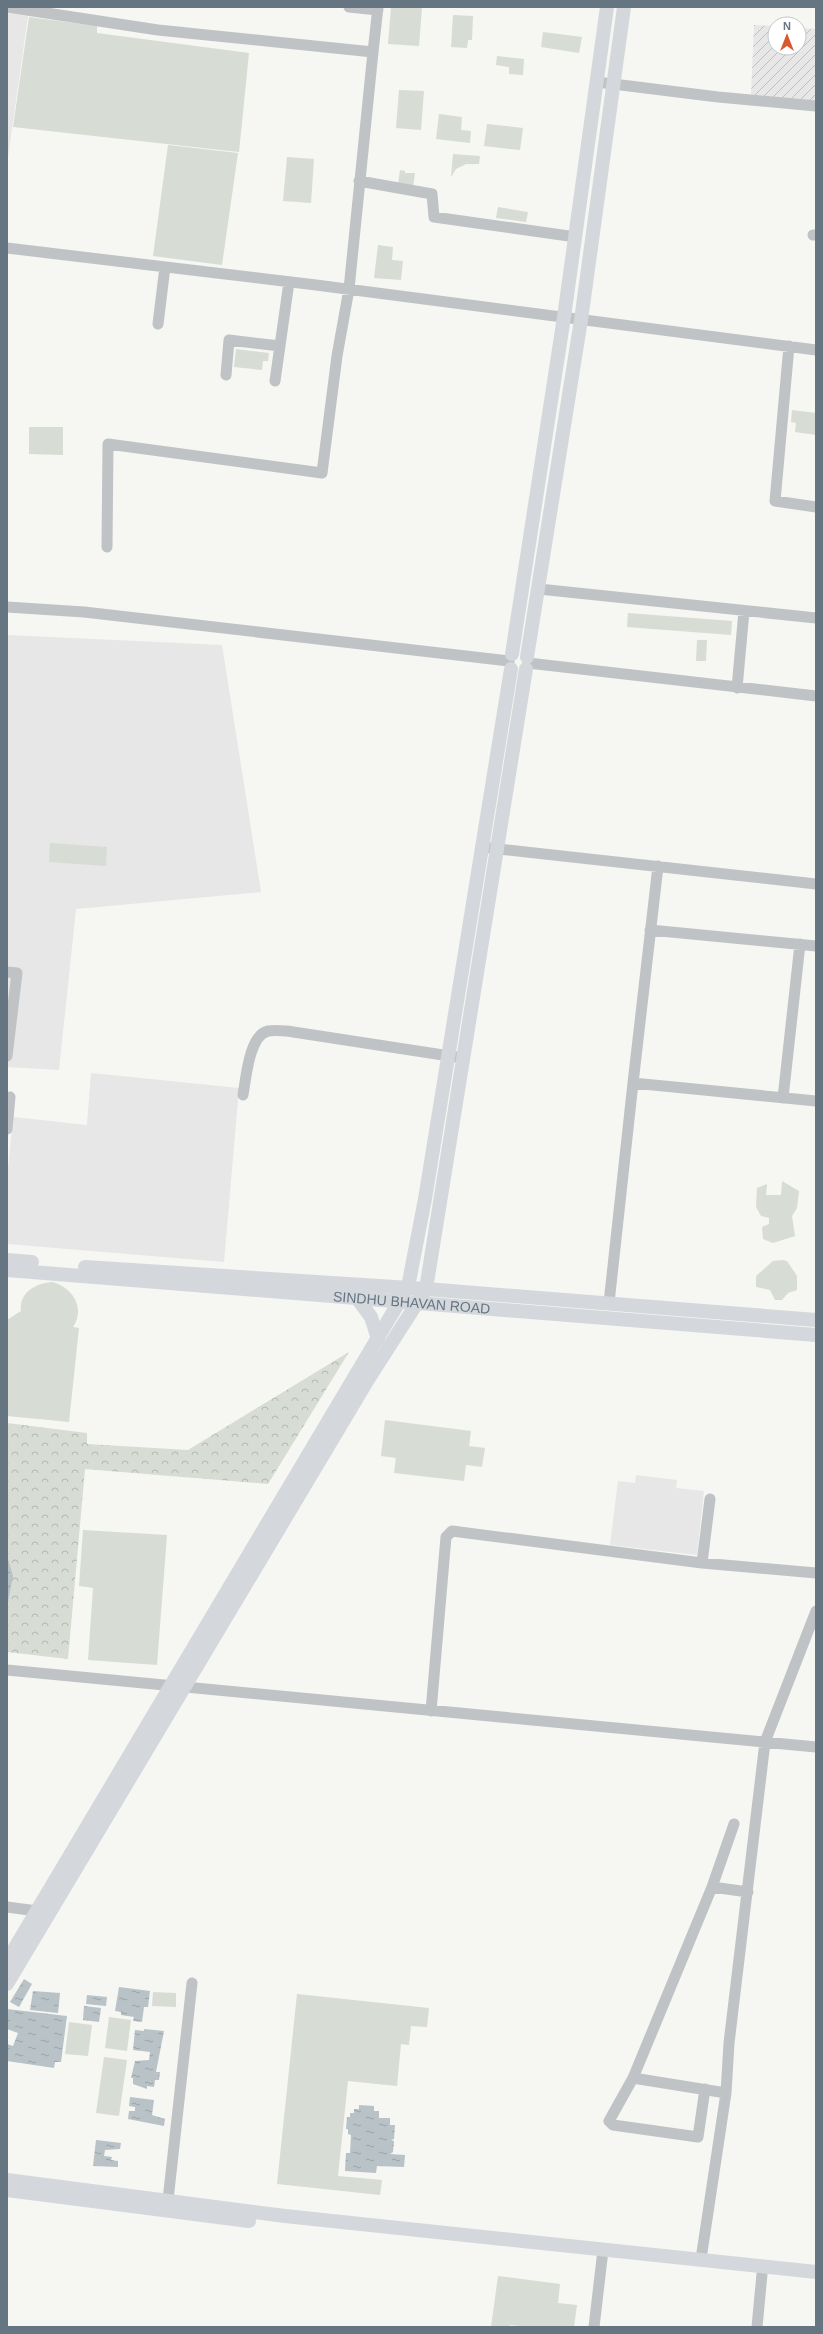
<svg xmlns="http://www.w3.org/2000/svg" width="823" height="2334" font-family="Arial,sans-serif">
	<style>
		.built { fill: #e6e7e6 }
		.industrial { fill: url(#industrial-furrows) }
		.grass { fill: #d7dcd4 }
		.forest { fill: url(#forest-crowns) }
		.water { fill: url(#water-ripples) }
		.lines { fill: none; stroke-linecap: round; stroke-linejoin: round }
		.minor { stroke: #bfc3c6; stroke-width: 11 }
		.major { stroke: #d4d8dc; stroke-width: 14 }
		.labels { text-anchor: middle; stroke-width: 4; stroke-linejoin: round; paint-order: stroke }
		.street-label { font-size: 14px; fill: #667582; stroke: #fff }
	</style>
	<defs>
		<pattern id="industrial-furrows" width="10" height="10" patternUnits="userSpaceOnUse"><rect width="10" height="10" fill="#e6e7e6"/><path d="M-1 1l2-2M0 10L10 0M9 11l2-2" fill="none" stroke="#bec0c0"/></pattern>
		<pattern id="forest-crowns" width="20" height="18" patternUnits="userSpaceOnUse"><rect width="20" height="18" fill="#d7dcd4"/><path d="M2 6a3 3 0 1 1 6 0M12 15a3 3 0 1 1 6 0" fill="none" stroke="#b2b7b1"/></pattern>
		<pattern id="water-ripples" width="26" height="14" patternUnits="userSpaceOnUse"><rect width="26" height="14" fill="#b8c2c7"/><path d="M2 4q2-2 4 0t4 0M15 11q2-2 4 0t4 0" fill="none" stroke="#99a2a7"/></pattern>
	</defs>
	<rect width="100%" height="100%" fill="#f6f6f2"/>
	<path class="built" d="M7,13L28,16L7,164Z
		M7,635L222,645L261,892L76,909L59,1070L7,1067Z
		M91,1073L239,1088L224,1262L7,1244V1180L13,1117L87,1125Z
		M636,1475L677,1480L676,1488L704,1491L697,1555L610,1545L618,1481L635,1483Z"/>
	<path class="industrial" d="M754,25L775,26V48H799V28L816,29V103L751,96Z"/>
	<path class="grass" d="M391,7L422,8L419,46L388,44Z
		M453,15L473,16L472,40H468L467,48L451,47Z
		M29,17L97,26V33L249,53L239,152L13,127Z
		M543,32L582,37L579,53L541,47Z
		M497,56L524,59L523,75L509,74V67L496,65Z
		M399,90L424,91L421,130L396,128Z
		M439,114L462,117L461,130L471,131L470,143L436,139Z
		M487,124L523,128L520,150L484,146Z
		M168,145L238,153L222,265L153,256Z
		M453,154L480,156L479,164H466L456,169L451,177Z
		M287,157L314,159L311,203L283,201Z
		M400,170L405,171V173H415L413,187L398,184Z
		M498,207L528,212L526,222L496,218Z
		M378,245L393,247L392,260L403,261L401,280L374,278Z
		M236,349L269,353L268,361H263L262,370L234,367Z
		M792,410L816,413V435L795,432L796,423L791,422Z
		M29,427H63V455L29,454Z
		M628,613L732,621L731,635L627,627Z
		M697,640H707L706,661H696Z
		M50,843L107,847L106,866L49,862Z
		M782,1181L799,1191L797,1208L792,1216L795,1236L773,1243L763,1239L762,1227L769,1224V1218L761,1216L756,1207L757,1188L767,1184L766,1195H781Z
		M783,1260L787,1261L797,1276V1290L788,1293L782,1300H775L770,1290L756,1287V1276L773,1261Z
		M53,1282C72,1288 86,1307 73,1327L79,1328L69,1422L7,1416V1320L21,1311C19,1292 36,1283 53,1282Z
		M385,1420L471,1431L469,1446L485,1448L482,1467L466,1465L464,1481L394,1473L396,1458L381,1456Z
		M83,1530L167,1535L157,1665L88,1660L93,1588L79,1586Z
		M153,1992L176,1993V2007L152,2006Z
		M297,1994L429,2008L427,2027L411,2026L409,2045L401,2044L397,2086L348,2081L338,2176L382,2180L380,2195L277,2184Z
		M109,2017L131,2020L127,2051L105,2048Z
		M69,2022L92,2025L88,2056L65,2054Z
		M104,2057L127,2060L119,2116L96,2113Z
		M498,2276L560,2284L558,2303L577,2305L574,2327H530L510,2325L509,2327H491Z"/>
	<path class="forest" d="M349,1352L268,1484L85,1469L68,1659L7,1652V1423L87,1433V1444L188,1450Z"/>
	<path class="water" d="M7,1556L13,1576L7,1607Z
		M24,1979L32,1984L19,2007L10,2002Z
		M119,1987L150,1991L148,2007H144L142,2022L133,2021L134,2017L121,2015V2012L115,2011Z
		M33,1991L60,1993L58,2013L30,2010Z
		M87,1995L107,1997L106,2006L86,2004Z
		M84,2006L101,2008L99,2022L83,2020Z
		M7,2009L67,2016L61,2062H55L54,2068L7,2061V2044L13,2046L18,2033L7,2029Z
		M144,2029L164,2031L156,2072H160L159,2080H155L154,2087L147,2086V2089L133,2084V2078H131L135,2061L149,2060L150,2052L133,2050L135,2030L144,2031Z
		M130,2097L154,2100L152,2115L165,2119L164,2126L128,2119L129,2111H135V2107L129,2106Z
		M359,2105L374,2106V2111H379V2118H390V2125H395L394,2139L391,2140L394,2141L393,2152L390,2154L405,2155L404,2167L377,2166L376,2173L345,2171L346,2153H350L351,2135L348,2134V2129H346L347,2117H350V2113H354V2109H359Z
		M96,2140L121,2143L120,2149L105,2150L104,2156L112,2157L111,2160L118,2161V2167L93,2166Z"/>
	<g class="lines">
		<path class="minor" d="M7,7L158,30L373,52L378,7
			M349,7L378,10
			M597,82L718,97L816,106
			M359,181L432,194L434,217L576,237
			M813,235H816
			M7,248L316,285L816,350
			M158,324L165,267
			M789,346L775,501L816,507
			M226,375L229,340L280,346
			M275,381L289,282
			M107,547L108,444L322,473L337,356L349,289L373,52
			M539,589L816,618
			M7,607L84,612L509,661
			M528,663L816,696
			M737,688L744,611
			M481,847L816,884
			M650,930L816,946
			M7,972L17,973L7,1056
			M633,1083L658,866
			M243,1095C246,1079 249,1035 268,1031C274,1030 281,1031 287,1031L456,1057
			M783,1098L800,944
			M7,1129L10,1097
			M609,1303L633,1083L816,1101
			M702,1563L710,1499
			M7,1670L816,1747
			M431,1711L446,1537L452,1531L702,1563L816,1573
			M712,1887L748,1892
			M7,1907L37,1911
			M633,2078L609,2121L613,2125L698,2137L705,2089
			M726,2093L633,2078L712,1887L734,1824
			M167,2209L192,1983
			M701,2259L726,2093L729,2043L765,1742L816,1611
			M594,2327L603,2250
			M757,2327L762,2274"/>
		<g class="major">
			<path d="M512,654L564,317L607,7"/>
			<path d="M527,657L581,320L624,7"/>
			<path d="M7,1260L32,1262"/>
			<path d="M85,1267L426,1289L816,1320"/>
			<path id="s1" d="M7,1270L816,1335"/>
			<path d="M357,1298L371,1317L378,1339"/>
			<path d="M7,1961L408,1287L425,1199L511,669"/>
			<path d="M7,1984L369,1378L426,1289L526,669"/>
			<path d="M7,2180L285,2216L816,2272"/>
			<path d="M7,2190L249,2221"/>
		</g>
	</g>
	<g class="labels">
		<g class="street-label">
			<text dy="5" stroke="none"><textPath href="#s1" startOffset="406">SINDHU BHAVAN ROAD</textPath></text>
		</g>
	</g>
	<rect width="823" height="2334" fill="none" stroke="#667582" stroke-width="16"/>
	<g transform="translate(787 36)"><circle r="19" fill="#ffffff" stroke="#c2c8cd"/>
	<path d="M0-3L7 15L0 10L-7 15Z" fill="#d85930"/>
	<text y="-6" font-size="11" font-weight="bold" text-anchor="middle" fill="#667582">N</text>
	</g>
</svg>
